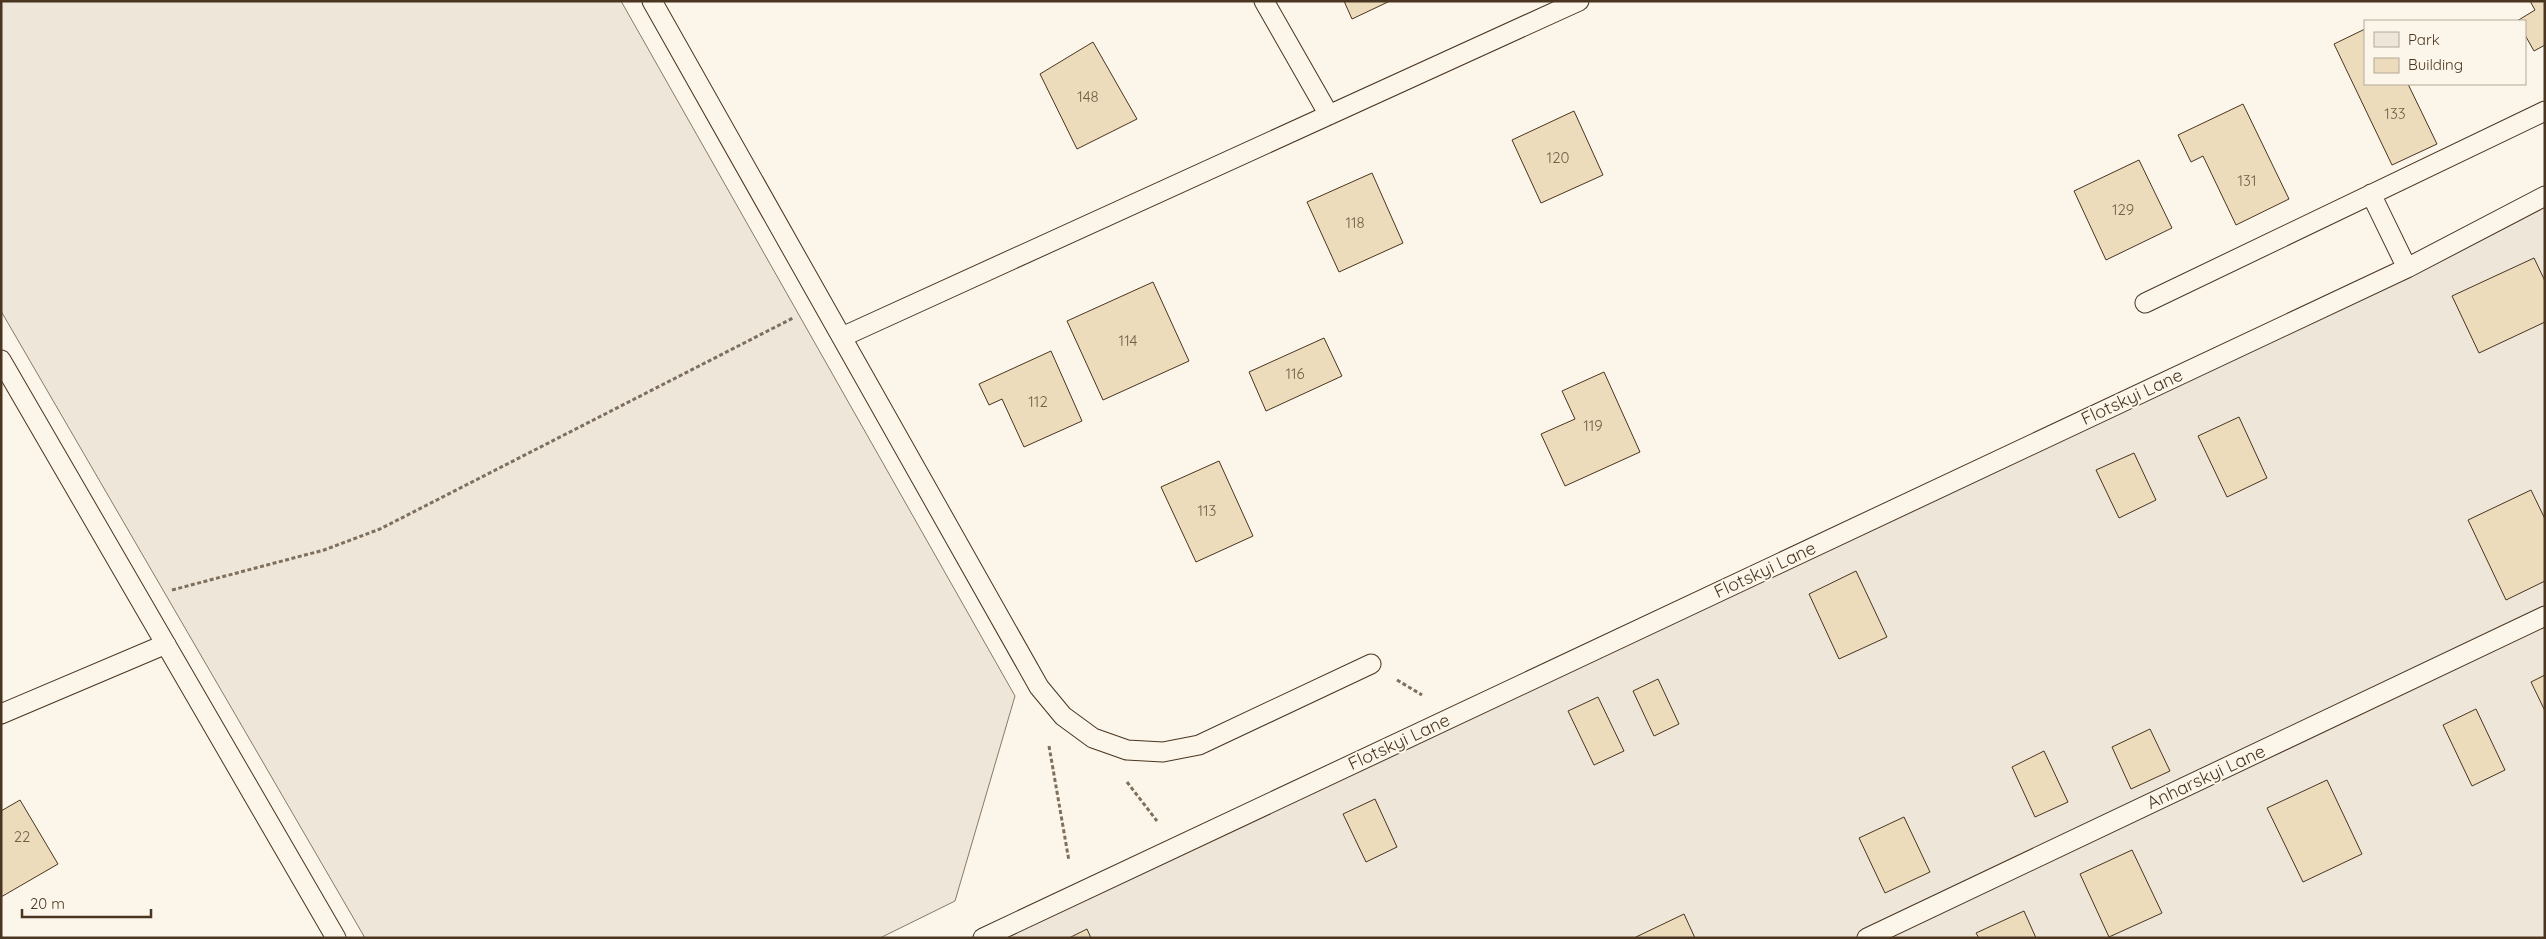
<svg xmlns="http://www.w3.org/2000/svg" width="2546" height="939" font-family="Quicksand,sans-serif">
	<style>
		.green { fill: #ede6d9; stroke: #887966 }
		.building { fill: #ecdcbc; stroke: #4a3520 }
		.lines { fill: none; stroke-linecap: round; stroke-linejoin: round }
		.service-casing { stroke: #4a3520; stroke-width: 21 }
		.path { stroke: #7f6f5c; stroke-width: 3; stroke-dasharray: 4 2.5; stroke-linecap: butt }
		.service { stroke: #fbf6e9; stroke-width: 19 }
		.labels { text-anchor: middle; stroke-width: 4; stroke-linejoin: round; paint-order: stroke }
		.number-label { font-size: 15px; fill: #725f47 }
		.street-label { font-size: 18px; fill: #4a3520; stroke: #fbf6e9 }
	</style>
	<rect width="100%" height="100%" fill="#fbf6e9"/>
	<path class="green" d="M1,1H621L1015,696L955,901L880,938H365L1,311Z
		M2545,196V938H983Z"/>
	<path class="building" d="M1344,1H1390L1352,19Z
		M2530,1H2545V45L2534,51L2525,35V21H2517L2535,10Z
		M2365,29V84H2408L2437,144L2392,165L2334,44Z
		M1093,42L1137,119L1077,149L1040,74Z
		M2243,104L2289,199L2236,225L2203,156L2191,162L2178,135Z
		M1574,111L1603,175L1541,203L1512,140Z
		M2139,160L2172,228L2106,260L2074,191Z
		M1372,173L1403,243L1339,272L1307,202Z
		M2534,258L2545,281V322L2479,353L2452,296Z
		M1153,282L1189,361L1103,400L1067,321Z
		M1324,338L1342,376L1266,411L1249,372Z
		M1051,351L1082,421L1024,447L1002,399L989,405L979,384Z
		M1604,372L1640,452L1565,486L1541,434L1575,419L1562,391Z
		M2239,417L2267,478L2227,497L2198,436Z
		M2134,453L2156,500L2119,518L2096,470Z
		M1219,461L1253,536L1196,562L1161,487Z
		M2531,490L2545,519V581L2506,600L2468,520Z
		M1856,571L1887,637L1839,659L1809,594Z
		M2545,675V711L2531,682Z
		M1658,679L1679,724L1654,736L1633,691Z
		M1598,697L1624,751L1594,765L1568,711Z
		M2476,709L2505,770L2472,786L2443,725Z
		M2150,729L2170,771L2131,789L2112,747Z
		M2044,751L2068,802L2035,817L2012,767Z
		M2327,780L2362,854L2303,882L2267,808Z
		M1375,799L1397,847L1366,862L1343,814Z
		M20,800L58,864L1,897V811Z
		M1904,817L1930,872L1885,893L1859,838Z
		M2132,850L2162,913L2109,937L2080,874Z
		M2024,911L2036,938H1979L1976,933Z
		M1684,914L1695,938H1637L1636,937Z
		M1087,929L1091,938H1069Z"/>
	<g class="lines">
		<g class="service-casing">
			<path id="service" d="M652,1L1039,687L1063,716L1093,738L1127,750L1163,752L1199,745L1371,664
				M1264,1L1329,115
				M2371,194L2407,268
				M2145,303L2545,111
				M842,337L1579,1
				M1,360L336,938
				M1,714L166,644
				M983,938L2407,268L2545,196
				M1867,938L2545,616"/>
		</g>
		<path class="path" d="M172,590L324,550L380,529L793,318
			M1397,680L1422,695
			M1049,746L1069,861
			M1127,782L1157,821"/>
		<use href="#service" class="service"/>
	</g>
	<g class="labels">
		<g class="number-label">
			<text x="1088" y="102">148</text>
			<text x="2395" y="119">133</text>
			<text x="1558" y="163">120</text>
			<text x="2247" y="186">131</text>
			<text x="2123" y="215">129</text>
			<text x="1355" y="228">118</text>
			<text x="1128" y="346">114</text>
			<text x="1295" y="379">116</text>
			<text x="1038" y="407">112</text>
			<text x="1593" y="431">119</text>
			<text x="1207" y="516">113</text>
			<text x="22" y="842">22</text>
		</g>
		<g class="street-label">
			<text transform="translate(2132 397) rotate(-25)" y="6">Flotskyi Lane</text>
			<text transform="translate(1765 570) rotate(-25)" y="6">Flotskyi Lane</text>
			<text transform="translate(1399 742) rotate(-25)" y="6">Flotskyi Lane</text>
			<text transform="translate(2206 777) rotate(-25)" y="6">Anharskyi Lane</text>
		</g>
	</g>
	<rect width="2546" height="939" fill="none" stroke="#4a3520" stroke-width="5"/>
	<rect x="2364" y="20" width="162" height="65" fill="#fbf6e9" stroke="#b4a999"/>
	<rect x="2374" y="32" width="25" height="15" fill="#ede6d9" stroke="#b4a999"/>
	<text x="2408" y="45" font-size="15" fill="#4a3520">Park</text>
	<rect x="2374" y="58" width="25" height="15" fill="#ecdcbc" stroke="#b4a999"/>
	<text x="2408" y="70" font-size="15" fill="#4a3520">Building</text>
	<path d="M22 909v8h129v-8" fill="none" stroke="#4a3520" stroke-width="2.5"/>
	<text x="30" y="909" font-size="15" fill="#4a3520" stroke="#fbf6e9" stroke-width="4" paint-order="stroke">20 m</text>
</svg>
